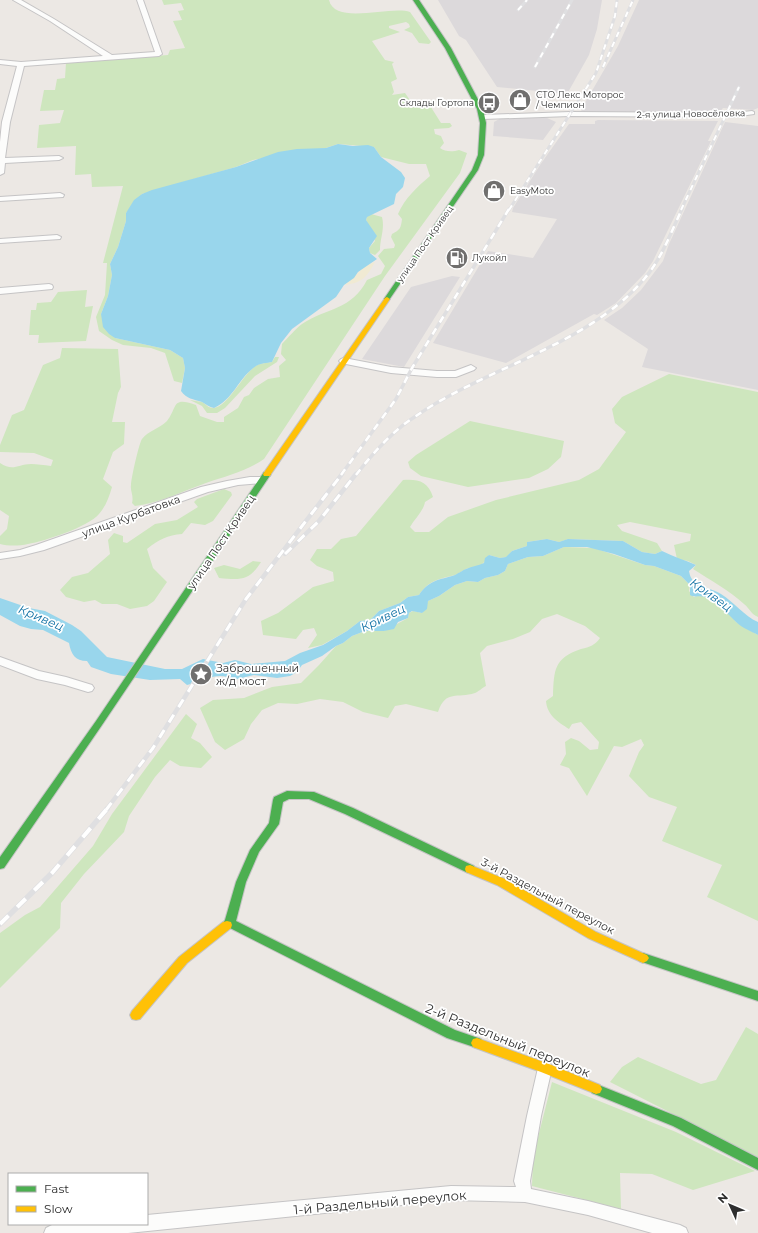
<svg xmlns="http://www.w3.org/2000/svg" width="758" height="1233" font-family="Montserrat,sans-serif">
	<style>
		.industrial { fill: #dcd9db }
		.green { fill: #cee6be }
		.sand { fill: #f0ead3 }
		.water { fill: #99d6ec }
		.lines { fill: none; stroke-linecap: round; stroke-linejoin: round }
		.street-casing { stroke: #c5c4c5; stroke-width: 2 }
		.fast-casing { stroke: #c5c4c5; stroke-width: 2 }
		.slow-casing { stroke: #c5c4c5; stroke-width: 2 }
		.street { fill: #fcfcfb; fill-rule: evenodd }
		.fast { fill: #4caf50; fill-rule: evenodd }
		.slow { fill: #ffc107; fill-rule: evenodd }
		.rail-far3-casing { stroke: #dfdfe1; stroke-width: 3 }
		.rail-far2-casing { stroke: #dfdfe1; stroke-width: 3.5 }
		.rail-far1-casing { stroke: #dfdfe1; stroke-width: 4.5 }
		.rail-casing { stroke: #dfdfe1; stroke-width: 5.5 }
		.rail-far3 { stroke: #fff; stroke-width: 2; stroke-dasharray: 5.5; stroke-linecap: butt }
		.rail-far2 { stroke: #fff; stroke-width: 2.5; stroke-dasharray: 7; stroke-linecap: butt }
		.rail-far1 { stroke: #fff; stroke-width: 3; stroke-dasharray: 9; stroke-linecap: butt }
		.rail { stroke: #fff; stroke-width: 4; stroke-dasharray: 12; stroke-linecap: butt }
		.labels { text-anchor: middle; stroke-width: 3.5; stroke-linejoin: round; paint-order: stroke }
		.far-poi-label { font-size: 9px; fill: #2e2e2e; stroke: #fff; text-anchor: start }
		.far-street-label { font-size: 9px; fill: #2e2e2e; stroke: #fff }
		.street-label { font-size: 11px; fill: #2e2e2e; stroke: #fff }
		.poi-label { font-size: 11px; fill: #2e2e2e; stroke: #fff; text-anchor: start }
		.water-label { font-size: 12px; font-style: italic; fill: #0d6fa3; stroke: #fff }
		.near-street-label { font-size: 13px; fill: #2e2e2e; stroke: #fff }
	</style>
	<rect width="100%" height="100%" fill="#ece8e4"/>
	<path class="industrial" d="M438,0H602L597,29L589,55L567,94L497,87L466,40L459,36Z
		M639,0H758V108L753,110L723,108L719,113L581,112L582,108L618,46Z
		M545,117L556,122L543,140L493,136L494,122L501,118Z
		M598,120L718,121L708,141H711L653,261L645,273L616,303L597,315L594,314L506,363L433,343L488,251L533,258L557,219L512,212L513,208L540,165L569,124H595V121Z
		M725,122L758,126V390L642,367L648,349L604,320L622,308L641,290L663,261L669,244Z
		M452,276L460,277L404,367L362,359L411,287Z"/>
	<path class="green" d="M162,0H329C335,26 391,5 410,12L431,42L429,44L419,43L412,33L404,30L410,27L409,24L406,22L389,26V28L400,32L372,41L385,60L394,62L392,64L397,79L391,82L394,92L392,95L405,93L414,106L429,104L441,123H450L452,126L449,128L434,129L435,134L441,136L444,143L440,148C445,152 453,152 459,150L467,153L460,173L385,276L264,459C247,471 226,476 206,483C183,491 160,503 135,506L132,503C134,496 130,491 131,485C131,479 139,443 142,439C148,431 160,428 167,421C178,407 171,396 196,405L200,416L217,422H224V417L238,408L244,397L249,395L254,388L268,379L280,377L279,366L286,360L281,354L282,344C288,338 295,329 302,324C326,308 352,310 367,280L381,274L385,266L378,256L384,249L394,248L395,245L391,237L392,234C400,230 401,228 402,219L398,214C405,198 417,187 430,176L426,164H409L381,157L374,147L338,144L326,148L253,160L236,167L142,194L126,213V221L118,247L110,264L112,275L108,296L101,314L115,338L170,350L183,358L185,368L182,383L174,381L165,353L151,348L123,345L112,340L99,331L96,317L105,295L107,263H103L123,186L92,187L91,174L75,175L76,146L37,148L39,125L60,123L64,110L40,111L44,90H55L57,79L65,78L66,63L168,55L170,50L185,48L173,21L182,20L178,11L184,10L181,3L164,5Z
		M371,214L382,217C385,229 380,238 380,250L375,255L370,253L369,248L375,241L366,220L367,216Z
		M87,290L85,307L93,306L86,341L38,343L39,335H29L31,310H36L37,303L51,302L58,292Z
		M62,348L118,349L121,387L118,393L112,422H125L124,444L113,452L103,479L112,487C109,497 106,506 99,514C88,527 45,541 28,544C19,546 8,546 0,544V536L7,529L9,516L0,510V463C13,472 18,464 31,464C37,464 44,465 51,466L53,460L34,453L0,452V445L12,415L24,410L43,365L60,358Z
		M275,357H279L277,362L255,376L225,408L217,413H207L202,406L190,400C194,401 198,401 202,402C206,404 208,408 213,408C228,408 243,373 257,365C261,363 267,363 272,362Z
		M669,374L758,392V617C751,614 750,609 744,604C729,590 710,580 693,569L696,565L688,561L677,559L674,545L690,541L691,534L630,522L617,525L622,531L657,543L662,551L655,554L642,552L623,541L569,539L559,542L547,539L527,542V546L512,551L507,557L500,558L489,555C482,567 481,565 469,568C464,569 460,573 455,575C439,579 429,580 419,595L408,597L400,603L379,611L370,620L360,621L347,631L322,645L308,648L317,635L314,628L303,630L296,639L263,635L261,621L278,613L313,587L334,581L333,572L317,566L310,560L317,549H331L341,539L356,536L403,480C418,479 428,481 433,497L425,502C423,512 415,518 410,527L415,532H429L448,517L496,500L579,480L599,469L626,432L615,423L612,409L622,397Z
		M470,421L564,441L561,457L548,469L529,478L468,487L421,476L410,468L408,462L416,455Z
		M224,489L231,492L232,495L213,521L205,525L191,523L182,534C168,535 158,540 147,549L153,568L167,582L154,601L147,606L130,609L117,604H102L95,600L84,602L66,597L60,590L72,577L88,573L110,554L108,540L114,533L123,536V542L127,543L155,524L177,520L198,507L194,502L197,499Z
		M564,547L594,548L645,565L654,566L681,576L690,585L689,591L694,597L700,595L706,597L730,614L736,622L758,635V921L707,897L722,865L662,841L677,807L649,797L629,776L639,752L644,745L641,739L622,747L614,746L587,796L569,768L560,765L566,754L565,742L571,738L579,741L590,750L598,749L599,742L581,722L572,724L569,729C558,722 547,715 546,701L553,696C554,670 554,658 581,649C590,647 595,645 600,638L585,626L557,614L542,619L530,632L513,639L487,646L480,653L486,686C482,688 478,692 475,693C457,699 446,689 438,712L406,704L395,706L388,718L363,712L343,702L320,699L297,704L278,703L262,710L251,724L244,739L225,750L215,742L200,708L213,700L244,698L272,687L301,683L319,665L336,646L343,643L352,636L365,631H384L408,618L409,613L413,611L422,613L428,601L439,596L455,585L467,581L478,582L485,578L498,575L505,571L508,564L528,557L543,556Z
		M253,561L261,562C249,581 241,580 219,578L214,568L224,565L240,569Z
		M186,714L197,724L191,738L200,743L212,757L201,768L180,766L170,760L155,777L129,816L124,832L84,874L61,903L60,928L0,988V933L25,915L40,907L93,846L112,814Z
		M746,1027L758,1034V1157L610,1082L622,1067L638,1057L701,1084L716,1080Z
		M552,1082L676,1132L755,1171L693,1190L652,1174L620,1173L621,1209L532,1186L533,1157Z"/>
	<path class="sand" d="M375,262C366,278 363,282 345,285L365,266Z"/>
	<path class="water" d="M338,144L353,146L368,145L374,147L381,157L401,172L405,178L403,187L396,194L394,204L367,217L366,220L377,236L369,248L370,253L377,259L358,272L354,278L344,285L336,297L292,329L281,343L272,362C267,363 261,363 256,366C239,377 233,400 214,408C209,407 206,404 202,402C193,399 187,399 181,391L185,368L183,358L170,350L115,338L109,334L103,327L101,314L108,296L112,275L110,264L118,247L126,221V213L134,200L142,194L152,190L236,167L278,152L297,149L326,148Z
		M547,539L559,542L568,539L623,541L642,552L655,554L662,551C674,557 685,560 696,565L689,571C690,576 691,579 695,582C702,588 713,589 721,594C734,602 744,616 758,622V635C751,631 742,628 736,622C727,613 717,602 705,597C699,595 695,598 690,595V585L681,576L654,566L645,565L614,554L587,547H564L543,556L528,557L508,564L505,571L498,575L485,578L478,582L467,581L455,585L439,596L428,601L427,609L422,613L412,611L409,613L408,618L398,622L394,629L384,631H365L352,636L343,643L336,646L322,656L302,665L297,672L290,676L277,678L254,675L233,680C221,670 201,681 187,685L180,679L150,680L111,674L91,667L87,661C75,661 71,654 69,643L43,630L31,629L20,626L0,615V598L29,608L45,611L72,625L81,631L107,657L165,669H182L203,659L223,663L235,660L251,664L285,661L300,653L323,645L347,631L360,621L370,620L379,611L400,603L408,597L419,595C429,580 439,580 455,575C459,573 463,570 466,569C472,566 478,566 484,563L485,558L489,555L500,558L506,557L512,551L527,546V542Z"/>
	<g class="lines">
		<g class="street-casing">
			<path id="street" d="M13,0H21L54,19L112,55L155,52L137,0H143L162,54L159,56L24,66L10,122L5,158L59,156L63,158L59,160L5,163L4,173L0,175V142L2,122L17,66L0,64V60L21,62L103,56L50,21Z
				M752,111L754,112V114L734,117L570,116L483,119L479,117L483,115L570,112L734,113Z
				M60,193L64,195L63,197L0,201V197Z
				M57,235L61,237L60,239L0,243V239Z
				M49,284L52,285L53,287L52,289L0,294V288Z
				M344,358L391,367L437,371H455L471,365L476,368L474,370L456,377H437L391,373L341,363L339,361L341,359Z
				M250,477H262L267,480L262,483L238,485L208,492L44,550L20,556L0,559V553L20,550L36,545L201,487L227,481Z
				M0,657L39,671L66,677L92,685L94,688L92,691L88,692L65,685L37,679L0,665Z
				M545,1062L550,1063L552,1068L541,1116L530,1181L531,1189L588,1201L680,1225L686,1228L688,1233H652L588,1215L525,1202L451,1200L128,1233H44L46,1228L52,1225L147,1224V1215L451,1186L516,1187L514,1181L527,1116L538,1068L540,1063Z"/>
		</g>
		<g class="fast-casing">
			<path id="fast" d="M413,0H419L451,48L483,109L486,123L484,155L478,170L389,300L387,301L384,299L472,170L478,155L480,123L477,109L445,48Z
				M264,472H270L271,474L102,725L4,868L0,869V857L96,721Z
				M287,791L314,792L353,808L474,866L475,869L474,872L470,873L466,872L345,814L309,799H289L283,802L279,824L259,852L246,882L236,921L455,1030L481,1039L483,1043L481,1047L477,1048L447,1038L230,928L227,929L223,928L222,925L225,920L236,882L250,850L269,823L273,800L274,797Z
				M643,953L758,991V1001L639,961L637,958L639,955Z
				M596,1084L681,1118L758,1158V1170L673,1126L592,1093L590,1089L592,1085Z"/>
		</g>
		<g class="slow-casing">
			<path id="slow" d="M387,297L390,299L271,474L270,476H264L263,474L385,298Z
				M470,865L505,879L596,932L647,955L649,958L647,961L643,963L639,961L588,938L497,885L466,872L465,869L466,866Z
				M227,921L231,922L232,925L231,928L187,963L140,1019L136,1020L132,1019L130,1015L132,1011L179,957L223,922Z
				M477,1038L549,1064L600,1085L602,1089L600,1093L596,1094L541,1072L473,1047L471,1043L473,1039Z"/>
		</g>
		<use href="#street" class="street"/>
		<use href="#fast" class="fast"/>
		<use href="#slow" class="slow"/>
		<g class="rail-far3-casing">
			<path id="rail-far3" d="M518,10L527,0
				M535,67L572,0
				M603,67L633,0
				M509,210L596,73L615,16L617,0
				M681,210L739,87"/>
		</g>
		<g class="rail-far2-casing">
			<path id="rail-far2" d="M341,475L396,399L412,368L509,209
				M356,475C373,453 392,431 416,416C487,367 589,345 645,278C662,258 671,232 682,209"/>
		</g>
		<g class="rail-far1-casing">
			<path id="rail-far1" d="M285,554L319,521L356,474
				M106,810L153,748L246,599L342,474"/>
		</g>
		<g class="rail-casing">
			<path id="rail" d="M0,924L52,873L107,809"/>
		</g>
		<use href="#rail-far3" class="rail-far3"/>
		<use href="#rail-far2" class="rail-far2"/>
		<use href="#rail-far1" class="rail-far1"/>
		<use href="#rail" class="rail"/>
	</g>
	<defs>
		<g id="shop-disc" transform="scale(1.15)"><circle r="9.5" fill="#706f6e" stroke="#fff"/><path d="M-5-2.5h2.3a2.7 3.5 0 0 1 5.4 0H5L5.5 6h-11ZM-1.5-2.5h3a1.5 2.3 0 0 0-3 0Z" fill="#fff"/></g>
		<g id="bus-disc" transform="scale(1.15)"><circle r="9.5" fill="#706f6e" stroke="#fff"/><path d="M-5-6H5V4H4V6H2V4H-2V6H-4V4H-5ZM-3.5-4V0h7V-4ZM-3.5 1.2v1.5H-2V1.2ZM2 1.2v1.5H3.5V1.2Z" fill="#fff"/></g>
		<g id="fuel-disc" transform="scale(1.15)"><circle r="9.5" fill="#706f6e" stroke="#fff"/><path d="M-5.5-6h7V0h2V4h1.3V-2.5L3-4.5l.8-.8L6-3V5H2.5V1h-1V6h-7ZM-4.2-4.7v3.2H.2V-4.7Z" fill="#fff"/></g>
		<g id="sight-disc" transform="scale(1.15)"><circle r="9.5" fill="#706f6e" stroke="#fff"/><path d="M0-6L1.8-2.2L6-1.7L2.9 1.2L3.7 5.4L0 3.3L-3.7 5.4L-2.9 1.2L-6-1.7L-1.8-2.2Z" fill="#fff"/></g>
	</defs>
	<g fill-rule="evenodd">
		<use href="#shop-disc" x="520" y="100"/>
		<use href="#bus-disc" x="489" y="103"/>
		<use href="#shop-disc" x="494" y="191"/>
		<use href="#fuel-disc" x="457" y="258"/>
		<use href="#sight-disc" x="201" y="674"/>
	</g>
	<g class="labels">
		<g class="far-poi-label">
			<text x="536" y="98">СТО Лекс Моторос<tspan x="536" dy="10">/ Чемпион</tspan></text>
			<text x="474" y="106" text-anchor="end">Склады Гортопа</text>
			<text x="510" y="194">EasyMoto</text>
			<text x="472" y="261">Лукойл</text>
		</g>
		<g class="far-street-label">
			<text transform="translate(691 114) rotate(-1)" y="3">2-я улица Новосёловка</text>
			<text transform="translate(425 244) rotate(-55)" y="3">улица Пост Кривец</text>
		</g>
		<g class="street-label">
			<text transform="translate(131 516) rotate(-20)" y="4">улица Курбатовка</text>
			<text transform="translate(221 542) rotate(-56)" y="4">улица Пост Кривец</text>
			<text transform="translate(548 896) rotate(28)" y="4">3-й Раздельный переулок</text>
		</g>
		<g class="poi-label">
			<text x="216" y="672">Заброшенный<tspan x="216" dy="13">ж/д мост</tspan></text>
		</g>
		<g class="water-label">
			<text transform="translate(711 595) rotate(35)" y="4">Кривец</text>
			<text transform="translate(41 618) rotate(23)" y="4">Кривец</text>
			<text transform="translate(383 618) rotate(-26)" y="4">Кривец</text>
		</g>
		<g class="near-street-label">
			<text transform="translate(508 1040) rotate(22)" y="5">2-й Раздельный переулок</text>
			<text transform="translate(380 1202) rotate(-5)" y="5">1-й Раздельный переулок</text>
		</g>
	</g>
	<rect x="8" y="1173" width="140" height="52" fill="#ffffff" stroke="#ababab"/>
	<rect x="16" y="1186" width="20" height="6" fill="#4caf50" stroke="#ababab"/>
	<text x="44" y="1193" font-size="12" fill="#2e2e2e">Fast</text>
	<rect x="16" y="1206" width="20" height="6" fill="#ffc107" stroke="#ababab"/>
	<text x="44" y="1213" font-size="12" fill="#2e2e2e">Slow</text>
	<g transform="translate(730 1205) rotate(314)" stroke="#ffffff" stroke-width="3" paint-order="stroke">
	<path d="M0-3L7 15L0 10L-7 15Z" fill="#2e2e2e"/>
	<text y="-6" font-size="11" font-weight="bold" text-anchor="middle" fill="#2e2e2e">N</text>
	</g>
</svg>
